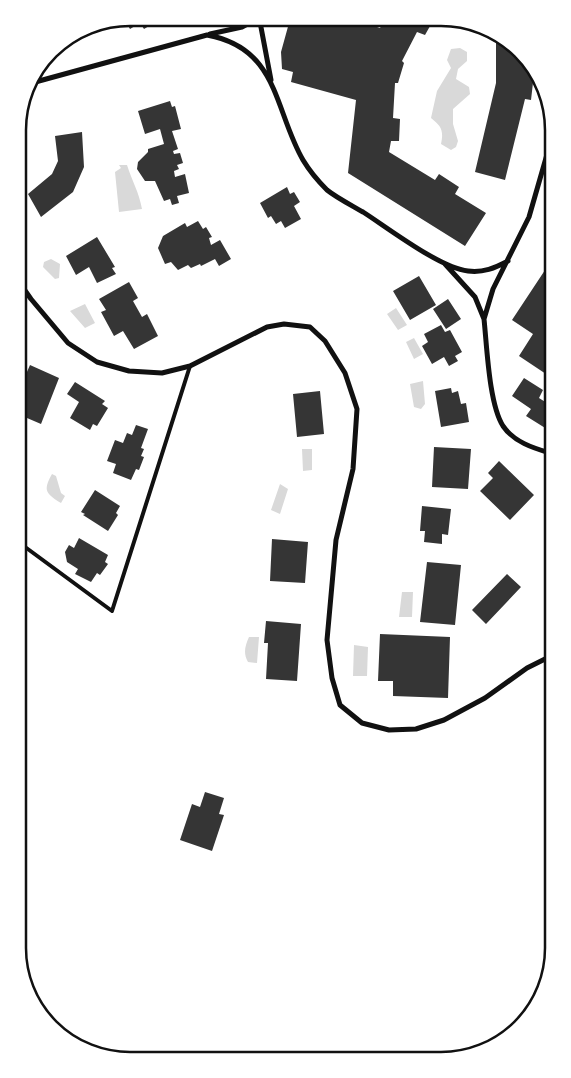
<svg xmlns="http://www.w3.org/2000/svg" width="571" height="1078" font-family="'Libre Baskerville',serif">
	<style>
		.water { fill: #d9d9d9 }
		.building { fill: #353535 }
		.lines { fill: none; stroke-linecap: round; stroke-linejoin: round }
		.service { stroke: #111; stroke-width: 4 }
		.minor { stroke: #111; stroke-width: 5 }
		.rim { fill: none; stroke: #111; stroke-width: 2.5 }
	</style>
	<rect width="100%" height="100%" fill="#fff"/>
	<path class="water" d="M460,48L467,52V61L458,69L456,79L469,87L470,94L453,109V124L458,141L456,147L451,150L441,144C444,130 441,126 431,118L437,91L451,68L447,60L451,49Z
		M119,165H127C132,181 139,192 142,209L119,212L115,172L121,168Z
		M51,259L60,264L59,278L55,279L43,267L44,262Z
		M85,304L95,323L85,328L70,311Z
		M396,308L407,325L398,330L387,314Z
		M414,338L423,354L414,359L406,342Z
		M423,381L425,404L421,409L414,407L410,384Z
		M302,449H312V470L303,471Z
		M52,474L56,476L61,493L65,496L61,503C45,493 43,490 52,474Z
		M280,484L288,489L280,514L271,510Z
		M402,592H413L412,617H399Z
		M249,637H259L257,663L248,662C243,653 245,646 249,637Z
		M354,645L368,647L367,676H353Z"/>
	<path class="building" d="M130,17L158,18L159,20L144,29L140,23L130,29L124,19Z
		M293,19H354L380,28L385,19H434L425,35L417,32L402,61L404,63L398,83H395L393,118L400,119L399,141H391L389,152L435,180L439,174L459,187L455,194L486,213L465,246L348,173L356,100L291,82L293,72L282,69L281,52L289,23Z
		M496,36L515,46L529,67V72L534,74L531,100L525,99L505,180L475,172L496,83Z
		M170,101L172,107L175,106L181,129L172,131L178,149L173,151L174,154L180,153L183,163L177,165L179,169L174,171L175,177L185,174L189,193L177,196L179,203L172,205L170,199L164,201L155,181H145L137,169L138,162L148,152V149L164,144L160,129L145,134L138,111Z
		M82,132L84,167L73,192L41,217L28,194L52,174L58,161L55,136Z
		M287,187L290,194L294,192L300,202L294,206L301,219L285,228L281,221L276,224L271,216L268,218L260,203Z
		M198,221L203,229L206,227L212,237L209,238L211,245L220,240L231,259L219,266L215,259L201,266L200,264L191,268L188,265L178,270L171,262L165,264L158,248L163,236L185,223L187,227Z
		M97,237L115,267L112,268L116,274L97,283L89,267L76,275L66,256Z
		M549,264V376L519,356L533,334L512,320Z
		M419,276L436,305L410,320L393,291Z
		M129,282L138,298L133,301L142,317L147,314L158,336L134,349L123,331L114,336L101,312L106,310L99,299Z
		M448,299L461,319L446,329L433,309Z
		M441,325L445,332L450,330L462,352L455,356L458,361L449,366L444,357L432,364L422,346L428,342L424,334Z
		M30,365L59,378L41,424L20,415V388Z
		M524,378L543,390L539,398L550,405V431L526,416L531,409L512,396Z
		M75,382L105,401L102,404L108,408L97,426L93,424L90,430L70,418L79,402L67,394Z
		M451,388L452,393L458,391L461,404L466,403L469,422L441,427L435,391Z
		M320,391L324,434L297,437L293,394Z
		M136,425L148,429L141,448L144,449L141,456L144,457L139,470L136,469L131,480L113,473L116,464L107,461L115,440L123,443L127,433L132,435Z
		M20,443L26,446L20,454Z
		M434,447L471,449L468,489L432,487Z
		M499,461L534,495L510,520L480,491L493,478L488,473Z
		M95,490L120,506L116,513L118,515L108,531L83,515L85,514L81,512Z
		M422,506L451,509L448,535L442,534V544L424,542L425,531H420Z
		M79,538L108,555L105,562L108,564L100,575L97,573L91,582L75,574L78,569L67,562L65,552L69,545L74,548Z
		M272,539L308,542L305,583L270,581Z
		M427,562L461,565L455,625L420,622Z
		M507,574L521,587L486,624L472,610Z
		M266,621L301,624L297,681L266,679L268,643H264Z
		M380,634L450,637L448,698L393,696V681H378Z
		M205,792L224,798L219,814L224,815L212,851L180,840L192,804L200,807Z"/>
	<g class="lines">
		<path class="service" d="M21,544L112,611L190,366"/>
		<path class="minor" d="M260,21L272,24L280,18
			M260,22L271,80
			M210,34L242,27L257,19
			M28,84L207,35C279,48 274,110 303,160C309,170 319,182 327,190C337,198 351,205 363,212C388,228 440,268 468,271C483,273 495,268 508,261
			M18,122L27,98L28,84
			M445,264L475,297L484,319L493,289L529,217L548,151
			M19,282L31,299L68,343L97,362L129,371L162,373L190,366L267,327L284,324L310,327L325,341L345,373L357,409L353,469L336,540L327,640L332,678L340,705L362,723L389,730L416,729L444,720L485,698L527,668L551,656
			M484,319C487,347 489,404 503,426C514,442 533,448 550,453"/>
	</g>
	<path d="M0 0H571V1078H0ZM130 26H441A104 104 0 0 1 545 130V948A104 104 0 0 1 441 1052H130A104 104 0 0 1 26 948V130A104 104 0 0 1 130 26Z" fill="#fff" fill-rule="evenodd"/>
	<path class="rim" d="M130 26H441A104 104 0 0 1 545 130V948A104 104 0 0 1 441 1052H130A104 104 0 0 1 26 948V130A104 104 0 0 1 130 26Z"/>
</svg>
